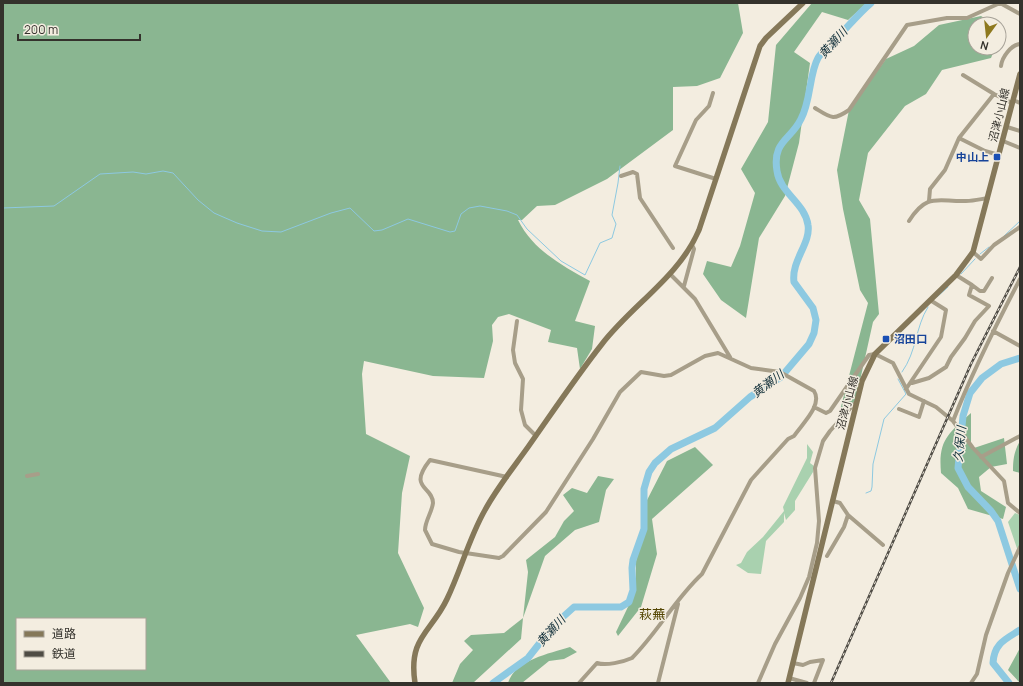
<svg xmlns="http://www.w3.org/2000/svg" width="1023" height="686" font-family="Manrope,'Noto Sans JP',sans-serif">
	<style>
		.green { fill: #a9d1af }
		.forest { fill: #8ab691; fill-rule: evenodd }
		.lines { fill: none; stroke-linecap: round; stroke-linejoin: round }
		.stream { stroke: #8dc9e1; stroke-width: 1 }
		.river { stroke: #8dc9e1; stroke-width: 7 }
		.street { stroke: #a79e89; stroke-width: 4 }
		.secondary { stroke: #857859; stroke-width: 5.5 }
		.rail-casing { stroke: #4f4c45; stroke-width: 2.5 }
		.rail { stroke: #f3ede0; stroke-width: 1; stroke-dasharray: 3; stroke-linecap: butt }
		.transit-dot { fill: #1a4fb4; stroke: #f3ede0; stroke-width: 1.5 }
		.labels { text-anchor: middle; stroke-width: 3; stroke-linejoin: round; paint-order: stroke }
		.street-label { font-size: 11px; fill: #34322c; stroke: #f3ede0 }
		.transit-label { font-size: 11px; font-weight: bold; fill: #164399; stroke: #f3ede0; text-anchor: end }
		.water-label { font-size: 12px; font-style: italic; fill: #13313b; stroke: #f3ede0 }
		.quarter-label { font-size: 13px; fill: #544603; stroke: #f3ede0 }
	</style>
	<rect width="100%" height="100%" fill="#f3ede0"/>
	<path class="green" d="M807,444L813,452L810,463L814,466L813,472L795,501V510L786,520L784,513V522L766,541L761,574L748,573L736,565L741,563L747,552L763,537L784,511L783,507L807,458Z
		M1015,513L1020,515V557L1008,522Z"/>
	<path class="forest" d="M3,3H738L743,33L720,78L697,86L673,87V130L607,179L555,205L537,206L522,220H518C533,250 561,265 590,281L575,321L595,326L592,349L580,369L577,348L548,342L551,330L509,314L498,317L492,325L493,341L484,378L433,376L364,361L362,374L366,434L410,456L402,493L398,553L424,608L418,627L410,624L356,635L391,683H3ZM17,619H145V669H17Z
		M812,3H867L848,20L822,12L794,52L810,63L799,143L785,196L759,238L746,318L721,300L703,274L707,261L731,267L740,246L755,193L741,169L768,122L776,45Z
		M981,16L994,24H975V48H995L991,58L942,70L926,94L905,106L868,153L859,200L870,219L879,314L873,322L855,403L838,418L868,303L860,290L843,209L837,170L849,110L886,59L914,46L939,25Z
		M971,413V449L1004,438L1007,464L991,467L979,477L981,491L1006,507L1003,519L968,509L958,488L941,473C938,440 948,434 971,413Z
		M1020,441V473L1013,471C1013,460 1014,451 1020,441Z
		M695,447L713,465L652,519L657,554L641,607L618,636L616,632L636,590V561L643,534L644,506L667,461Z
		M598,476L614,479L606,490L599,522L575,530L545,556L523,618L521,639L473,683H452L460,664L473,650L464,641L471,635L504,633L523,618L528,572L526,560L555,537L564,521L574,511L563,495L572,488L587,493Z
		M570,647L577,652L564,659L549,661L522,683H508C516,659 549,654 570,647Z
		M1020,648V683L1008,670Z"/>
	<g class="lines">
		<path class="stream" d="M3,208L54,206L100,174L133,172L146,174L163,171L173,173L198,200L214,213L237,223L262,231L281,232L331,213L350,208L374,231L382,230L408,219L450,232L455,231L461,214L469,208L480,206L507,211L517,215L527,229L561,261L585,275L600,243L612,238L616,224L612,215L618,183L620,166
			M1004,236L1020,221
			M980,254L989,247
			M961,274L975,259
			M937,297L948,287
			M902,372C917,351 915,328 928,307
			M866,493L871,491L872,487L873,464L884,419L906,394L898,379"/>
		<path class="river" d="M1020,358L1001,364L982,378L970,393L963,416L958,468L968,487L991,511L998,521L1020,589
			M493,683L528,658L554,625L574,607H621L629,602L633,590L632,568L633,560L644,529V489L649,472L655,463L671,449L715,428L750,397L781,377L809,344L814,333L816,320L813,308L794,282C791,261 811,243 808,225C805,203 780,193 777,171C772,141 791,140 801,119C811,101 809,74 818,58C822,51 830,46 835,40C847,28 858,14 871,3
			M1009,683L993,663C994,643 1006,639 1020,630"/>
		<path class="street" d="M1000,3L1020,14
			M1001,66C1002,57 1011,45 1020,44
			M963,75L994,94L1012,103
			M713,93L709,106L696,120L675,166L716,179
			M994,94L959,138L985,151L999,155
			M1013,100L1020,103
			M815,108C831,118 833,121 849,110L907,25L947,18H967L1000,3
			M1007,127L1020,131
			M1003,141L1020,148
			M621,176L633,172L637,174L640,198L673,248
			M929,201L930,189L945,170L959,138
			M909,221C927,192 938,202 966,201C974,201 981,199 988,198
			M973,252L981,259L994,245L1020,227
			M670,274L695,299L730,357
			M972,285L980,291H984L992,278
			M684,286L694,249L692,245
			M517,321L513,350L515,363L523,379L521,410L525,425L536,436
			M993,331L1020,346
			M912,383L929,378L946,367L951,357L965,338L975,321L989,306L969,295L972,285L956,275
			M906,389L941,337L946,310L930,300
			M814,407L826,413L830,411L869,355L875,354L893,363L909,394L936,407L953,421L973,448L1004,481L1008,503L1020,513
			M899,409L919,417L924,401
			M953,421C972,372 996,325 1020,279
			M981,457L1020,436
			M27,476L38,474
			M507,477L430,460C407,489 433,486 433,503C432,512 425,521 425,530L432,544L459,552L499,558L503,556L546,512L593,439L620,392L641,372L664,376L671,375L705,356L718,353L751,368L780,372L814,391C823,405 802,424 794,436L788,439L751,480L702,574C675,599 658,632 632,658C623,662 606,666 597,663L579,683
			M833,501L840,503L848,515L883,545
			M827,556L844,527L848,515
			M793,663L803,665L810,662L823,660L814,683
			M789,678L807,683
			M658,683L678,604
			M758,683L775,644L800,598L809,577L817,543L819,521L815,468L823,441L830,431L856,402
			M971,683L977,674L986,635L1008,573L1020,547"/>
		<path class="secondary" d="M415,683C408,637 431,633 447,599C461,570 469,538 485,510C497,488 513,468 528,447C552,413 576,377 602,344C633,304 679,277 699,230L760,46L766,38L803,3
			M788,683L862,381L875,354L956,275L973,252L1020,74"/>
		<g class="rail-casing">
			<path id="rail" d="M831,683L971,364L1020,267"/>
		</g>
		<use href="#rail" class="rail"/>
	</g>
	<g class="transit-dot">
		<rect x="993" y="153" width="8" height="8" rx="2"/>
		<rect x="882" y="335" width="8" height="8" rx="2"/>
	</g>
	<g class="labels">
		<g class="street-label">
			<text transform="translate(999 115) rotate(-76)" y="4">沼津小山線</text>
			<text transform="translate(847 403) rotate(-75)" y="4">沼津小山線</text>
		</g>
		<g class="transit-label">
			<text x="989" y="161">中山上</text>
			<text x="894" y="343" text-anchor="start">沼田口</text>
		</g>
		<g class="water-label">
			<text transform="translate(833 43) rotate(-48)" y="4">黄瀬川</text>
			<text transform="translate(768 384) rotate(-37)" y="4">黄瀬川</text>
			<text transform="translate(960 444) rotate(-84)" y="4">久保川</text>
			<text transform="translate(551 631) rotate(-48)" y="4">黄瀬川</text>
		</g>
		<g class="quarter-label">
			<text x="652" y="619">萩蕪</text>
		</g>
	</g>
	<rect width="1023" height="686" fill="none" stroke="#34322c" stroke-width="8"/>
	<rect x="16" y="618" width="130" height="52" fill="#f3ede0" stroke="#a7a298"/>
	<rect x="24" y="631" width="20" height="6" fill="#857859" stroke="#a7a298"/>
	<text x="52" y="638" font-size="12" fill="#34322c">道路</text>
	<rect x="24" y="651" width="20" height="6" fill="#4f4c45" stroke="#a7a298"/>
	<text x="52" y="658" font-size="12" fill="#34322c">鉄道</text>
	<g transform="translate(987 36) rotate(195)"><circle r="19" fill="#f3ede0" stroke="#a7a298"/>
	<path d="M0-3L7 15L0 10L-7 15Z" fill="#8e791e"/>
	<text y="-6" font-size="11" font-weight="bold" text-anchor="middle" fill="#34322c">N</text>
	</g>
	<path d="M18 34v6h122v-6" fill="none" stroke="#34322c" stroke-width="2"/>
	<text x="24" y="34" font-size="12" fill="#34322c" stroke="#f3ede0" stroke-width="3" paint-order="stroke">200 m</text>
</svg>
